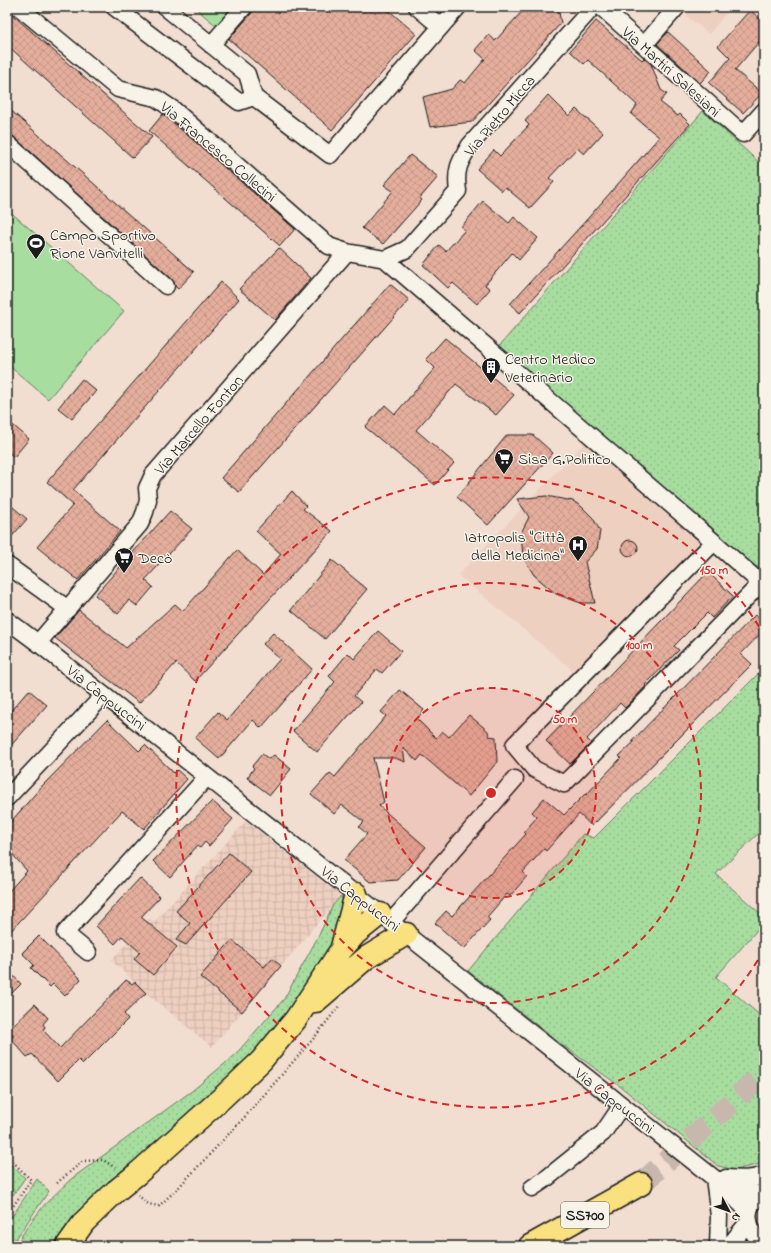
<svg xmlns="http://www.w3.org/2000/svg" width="771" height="1253" font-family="'Indie Flower',sans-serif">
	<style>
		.built { fill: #eed0c1 }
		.industrial { fill: url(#industrial-grid) }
		.grass { fill: url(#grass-dots); stroke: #627c5e }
		.garden { fill: #a8dda0; stroke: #627c5e }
		.building { fill: url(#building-cross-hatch); stroke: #1c1c1c }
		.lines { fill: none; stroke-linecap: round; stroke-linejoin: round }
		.highway-tunnel { stroke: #c7b7ad; stroke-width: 22; stroke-dasharray: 22 11; stroke-linecap: butt }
		.minor-casing { stroke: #1c1c1c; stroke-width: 19 }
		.highway-casing { stroke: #1c1c1c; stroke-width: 25 }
		.path { stroke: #1c1c1c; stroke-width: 2.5; stroke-dasharray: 1 3; stroke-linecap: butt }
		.minor { stroke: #f7f3e8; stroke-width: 16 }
		.highway { stroke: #fae180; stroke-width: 22 }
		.highway-bridge-casing { stroke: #1c1c1c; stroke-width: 25; stroke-linecap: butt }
		.highway-bridge { stroke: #fae180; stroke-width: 22 }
		.ring { fill: none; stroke: #d62828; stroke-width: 2; stroke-dasharray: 7 5 }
		.labels { text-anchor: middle; stroke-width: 3; stroke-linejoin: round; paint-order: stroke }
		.shield { fill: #f7f3e8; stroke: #5e5c59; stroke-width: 1 }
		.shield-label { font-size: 15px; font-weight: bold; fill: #1c1c1c }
		.street-label { font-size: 16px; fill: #1c1c1c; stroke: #f7f3e8 }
		.poi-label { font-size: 16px; fill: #1c1c1c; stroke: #f7f3e8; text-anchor: start }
		.centre { fill: #d62828; stroke: #f7f3e8; stroke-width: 2 }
		.ring-label { font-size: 12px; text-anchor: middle; font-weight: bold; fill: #d62828; stroke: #f7f3e8; stroke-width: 3; stroke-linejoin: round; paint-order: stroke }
	</style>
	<defs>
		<pattern id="industrial-grid" width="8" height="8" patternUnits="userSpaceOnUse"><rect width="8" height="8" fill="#eed0c1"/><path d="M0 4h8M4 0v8" fill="none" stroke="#ccb2a5"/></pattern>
		<pattern id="grass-dots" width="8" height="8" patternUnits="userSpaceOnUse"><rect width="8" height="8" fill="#a8dda0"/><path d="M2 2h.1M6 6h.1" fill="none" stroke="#90bd89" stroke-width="1.8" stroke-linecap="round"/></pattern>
		<pattern id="building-cross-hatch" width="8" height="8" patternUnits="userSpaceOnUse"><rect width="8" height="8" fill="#e5ae9c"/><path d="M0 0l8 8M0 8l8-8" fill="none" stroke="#c49586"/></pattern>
	</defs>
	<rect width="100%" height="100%" fill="#f2ded1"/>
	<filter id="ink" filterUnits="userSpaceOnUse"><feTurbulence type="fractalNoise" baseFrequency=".025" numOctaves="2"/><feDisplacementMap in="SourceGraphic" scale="8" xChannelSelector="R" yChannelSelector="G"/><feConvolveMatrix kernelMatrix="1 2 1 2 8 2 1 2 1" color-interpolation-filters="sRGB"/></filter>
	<g filter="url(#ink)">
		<path class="built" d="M693,7H731L709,34L686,16Z
			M584,443L689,533L696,536L701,546L577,674L458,575Z"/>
		<path class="industrial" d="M246,821L341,896L212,1047L146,993L111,960L150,918L154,922Z"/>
		<path class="grass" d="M703,111L764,167V573L494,352Z
			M764,668V828L716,874L764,917V922L716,977L764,1019V1163L735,1170L718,1166L621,1087L561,1044L468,971L583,834L594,838Z
			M341,896L343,901L337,927L331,943L297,1002L256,1053L66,1229L54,1246H15L28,1226L45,1204L71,1179L193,1090L234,1056L284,999L319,935L333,905Z
			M7,1161L25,1178L13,1195L7,1190Z
			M37,1179L49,1191L11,1246H7V1224Z"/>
		<path class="garden" d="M194,7H234L220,24H214Z
			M7,209L124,311L48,399L7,364Z"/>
		<path class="building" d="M257,7H385L416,34L332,130L229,39Z
			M526,7H558L561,23L472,122L430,127L423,97L452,89L460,80L465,83L485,59L475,50L489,34L495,41Z
			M7,10L152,137L133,158L7,45Z
			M750,10L764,23V36L735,70L762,93L743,113L709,83L730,58L718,46Z
			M596,21L642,60L644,58L651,64L661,90L667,94L660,102L678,116L680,114L690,124L520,313L510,304L589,217L659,137L631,114L637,105L588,60L584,64L570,51Z
			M668,32L711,71L700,83L657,44Z
			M548,95L569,116L576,109L603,133L584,154L577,148L549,178L554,182L530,208L505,187L502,191L477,169L494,150L500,156L529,125L525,121Z
			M7,107L194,272L178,289L175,286L172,279L13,136L7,134Z
			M163,114L295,229L280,246L149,131Z
			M410,155L438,177L420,198L422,200L383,244L362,228L393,191L384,185Z
			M483,201L509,223L514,217L538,238L519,260L512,253L485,285L490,289L477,304L453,283L448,288L423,265L439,245L446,251L465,230L461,227Z
			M279,248L311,278L275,320L239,289Z
			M221,282L239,299L73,490L120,531L78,580L37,547L73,505L47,482Z
			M390,284L409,300L239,492L221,478Z
			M445,338L514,395L496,415L456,384L416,430L454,463L435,485L365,427L385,405L395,414L435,368L426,359Z
			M82,379L96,391L72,419L58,408Z
			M7,420L29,439L14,457L7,451Z
			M507,435H533L553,453L488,525L457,497Z
			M292,491L306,506L303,509L332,531L195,681L176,663L139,703L55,638L79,610L126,648L175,604L183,611L237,550L263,575L281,554L256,531Z
			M546,496L573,501L582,507L593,518L600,531L597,549L585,562L595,603H581L556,594L534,575L523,557L521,533L529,517L517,499Z
			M7,502L27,519L7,542Z
			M170,511L192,529L145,580L153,587L137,606L129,600L118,614L95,595Z
			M622 548a8 8 0 1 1 16 0a8 8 0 1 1-16 0Z
			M332,560L367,589L325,639L291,610Z
			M708,572L733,596L712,618L707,613L674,646L679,650L645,685L646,686L625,708L620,703L587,739L591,743L570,764L546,741Z
			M755,615L764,622V630L741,654L752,664L592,826L579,814L546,851L544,849L523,872L527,876L510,896L507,894L487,917L490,920L464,949L435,923L446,911L452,916L526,834L524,832L537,817L532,812L544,798L564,815L585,794L586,795L621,758L619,756L634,742L632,741Z
			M378,631L401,651L382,673L377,669L354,696L361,702L317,752L293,731L335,682L329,676L348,653L354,659Z
			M273,633L312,669L261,728L253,720L219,759L195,738L218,712L227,720L280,659L263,644Z
			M29,690L47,705L7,750V715Z
			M400,690L424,710L417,719L436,738L442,731L449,737L469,715L488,731L489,736L496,737L497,762L469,796L422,755L417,761L403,748L405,762L395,758H373L384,802L379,806L426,847L398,880L370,882L344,860L367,834L359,827L364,822L342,805L334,814L311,794L330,773L335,777L386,716L381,712Z
			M107,720L139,751L145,745L174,773L177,770L187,779L144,829L122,811L7,935V893L27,871L7,848V826L42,786Z
			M262,754L269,759L274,755L291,769L270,795L247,778L254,768L252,766Z
			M212,801L233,819L209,846L205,842L200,848L197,846L170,877L153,861Z
			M229,853L251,872L186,945L176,940L190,923L176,911Z
			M140,878L160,897L141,917L177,947L153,975L134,959L140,952L122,936L115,944L96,926Z
			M39,936L81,979L65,996L53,984L50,987L31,968L34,965L22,953Z
			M232,940L264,967L272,958L281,966L242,1012L200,977Z
			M7,969L21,984L7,998Z
			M126,980L132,984L135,982L146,993L124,1014L128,1019L83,1064L79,1060L58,1081L32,1054L27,1057L11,1039L14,1035L8,1030L35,1004L48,1018L43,1024L45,1027L43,1030L60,1048Z"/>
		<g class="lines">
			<path class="highway-tunnel" d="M641,1184L764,1073"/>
			<g class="minor-casing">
				<path id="minor" d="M19,7L118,89L156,98L174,110L329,246L347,252L385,259L705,534L764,586
					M114,7L239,102L254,97
					M165,7L247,74L254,97L330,155L458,7
					M417,7L441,27
					M601,7L743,134L764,111
					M211,45L244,7
					M644,45L677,7
					M7,143L166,286
					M385,259L407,249L458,191C455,170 459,163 470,145L593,7
					M714,542L514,745L534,769L564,784L761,583
					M7,565L68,609
					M7,620L38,643L714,1178L749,1212
					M38,643L140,524L145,512L148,500L147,488L153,475L347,252
					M7,798L104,695
					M391,922L515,779
					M88,952L65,933L207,777
					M714,1178L719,1216L718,1246
					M726,1178C739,1179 752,1180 764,1175
					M720,1180L762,1196
					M532,1188L547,1178L603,1133L622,1105
					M764,1196C739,1203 748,1233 764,1245
					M729,1246L749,1221"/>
			</g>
			<g class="highway-casing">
				<path id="highway" d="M342,947L356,894
					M316,1001L366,958L406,934
					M137,1174L223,1097L261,1061L296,1019L341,950L355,934L380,914
					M67,1246L84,1222L116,1191
					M530,1246L641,1184"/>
			</g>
			<path class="path" d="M7,1156L31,1180L7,1215
				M57,1183L83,1161L103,1160L116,1168
				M138,1195L148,1204L159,1206L176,1190L242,1120L314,1038L339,1006"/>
			<use href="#minor" class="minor"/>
			<use href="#highway" class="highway"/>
			<g class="highway-bridge-casing">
				<path id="highway-bridge" d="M116,1191L137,1174"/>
			</g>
			<use href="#highway-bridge" class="highway-bridge"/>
		</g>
	</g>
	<circle cx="491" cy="793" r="105" fill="#d62828" fill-opacity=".12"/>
	<g class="ring">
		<circle cx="491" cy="793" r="105"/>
		<circle cx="491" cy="793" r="210"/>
		<path d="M764 950A315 315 0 1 1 764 635"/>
	</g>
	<defs>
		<g id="stadium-pin" transform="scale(1)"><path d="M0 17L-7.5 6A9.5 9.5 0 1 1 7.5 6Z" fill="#1c1c1c" stroke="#f7f3e8"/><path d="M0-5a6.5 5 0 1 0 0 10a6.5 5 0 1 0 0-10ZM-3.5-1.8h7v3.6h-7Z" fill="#fff"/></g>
		<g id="building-pin" transform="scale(1)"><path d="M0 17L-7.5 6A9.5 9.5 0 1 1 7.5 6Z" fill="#1c1c1c" stroke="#f7f3e8"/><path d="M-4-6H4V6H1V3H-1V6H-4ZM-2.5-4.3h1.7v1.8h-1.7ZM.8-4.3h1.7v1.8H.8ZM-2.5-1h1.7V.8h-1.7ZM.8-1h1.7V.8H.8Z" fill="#fff"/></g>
		<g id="supermarket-pin" transform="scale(1)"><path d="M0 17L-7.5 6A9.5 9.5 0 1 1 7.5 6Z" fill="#1c1c1c" stroke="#f7f3e8"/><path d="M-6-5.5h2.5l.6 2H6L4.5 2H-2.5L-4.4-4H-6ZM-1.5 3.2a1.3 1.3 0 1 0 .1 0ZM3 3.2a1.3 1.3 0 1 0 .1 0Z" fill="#fff"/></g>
		<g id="hospital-pin" transform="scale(1)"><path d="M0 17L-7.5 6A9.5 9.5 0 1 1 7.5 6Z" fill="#1c1c1c" stroke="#f7f3e8"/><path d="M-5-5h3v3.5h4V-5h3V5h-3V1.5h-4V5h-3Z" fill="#fff"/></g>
	</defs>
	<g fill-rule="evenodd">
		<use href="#stadium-pin" x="36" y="243"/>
		<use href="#building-pin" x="491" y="367"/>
		<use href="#supermarket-pin" x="504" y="458"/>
		<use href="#hospital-pin" x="578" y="545"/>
		<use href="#supermarket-pin" x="124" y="557"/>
	</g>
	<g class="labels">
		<rect class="shield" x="561" y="1202" width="48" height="26" rx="3"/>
		<g class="shield-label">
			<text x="585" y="1220">SS700</text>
		</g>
		<g class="street-label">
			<text transform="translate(672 71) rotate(42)" y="6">Via Martiri Salesiani</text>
			<text transform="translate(499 115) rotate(-50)" y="6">Via Pietro Micca</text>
			<text transform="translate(219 151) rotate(40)" y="6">Via Francesco Collecini</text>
			<text transform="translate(198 424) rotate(-49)" y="6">Via Marcello Fonton</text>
			<text transform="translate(107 697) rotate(38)" y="6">Via Cappuccini</text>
			<text transform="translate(361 898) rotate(38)" y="6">Via Cappuccini</text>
			<text transform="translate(615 1100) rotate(38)" y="6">Via Cappuccini</text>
		</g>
		<g class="poi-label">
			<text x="50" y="240">Campo Sportivo<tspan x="50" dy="18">Rione Vanvitelli</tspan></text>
			<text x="505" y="364">Centro Medico<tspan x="505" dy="18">Veterinario</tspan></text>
			<text x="518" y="464">Sisa G.Politico</text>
			<text x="564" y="542" text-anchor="end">Iatropolis "Città<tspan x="564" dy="18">della Medicina"</tspan></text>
			<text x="138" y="563">Decò</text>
		</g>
	</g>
	<circle cx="491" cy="793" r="6" class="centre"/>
	<g class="ring-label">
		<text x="714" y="574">150 m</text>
		<text x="639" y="649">100 m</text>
		<text x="565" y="723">50 m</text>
	</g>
	<rect width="771" height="1253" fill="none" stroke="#f7f3e8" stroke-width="24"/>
	<rect x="12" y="12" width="747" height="1229" fill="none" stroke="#1c1c1c" stroke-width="1.5" filter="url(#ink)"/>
	<g transform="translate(729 1211) rotate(131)" stroke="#f7f3e8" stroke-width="3" paint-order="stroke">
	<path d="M0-3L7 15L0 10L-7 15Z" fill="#1c1c1c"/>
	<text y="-6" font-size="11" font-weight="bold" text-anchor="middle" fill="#1c1c1c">N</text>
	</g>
</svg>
